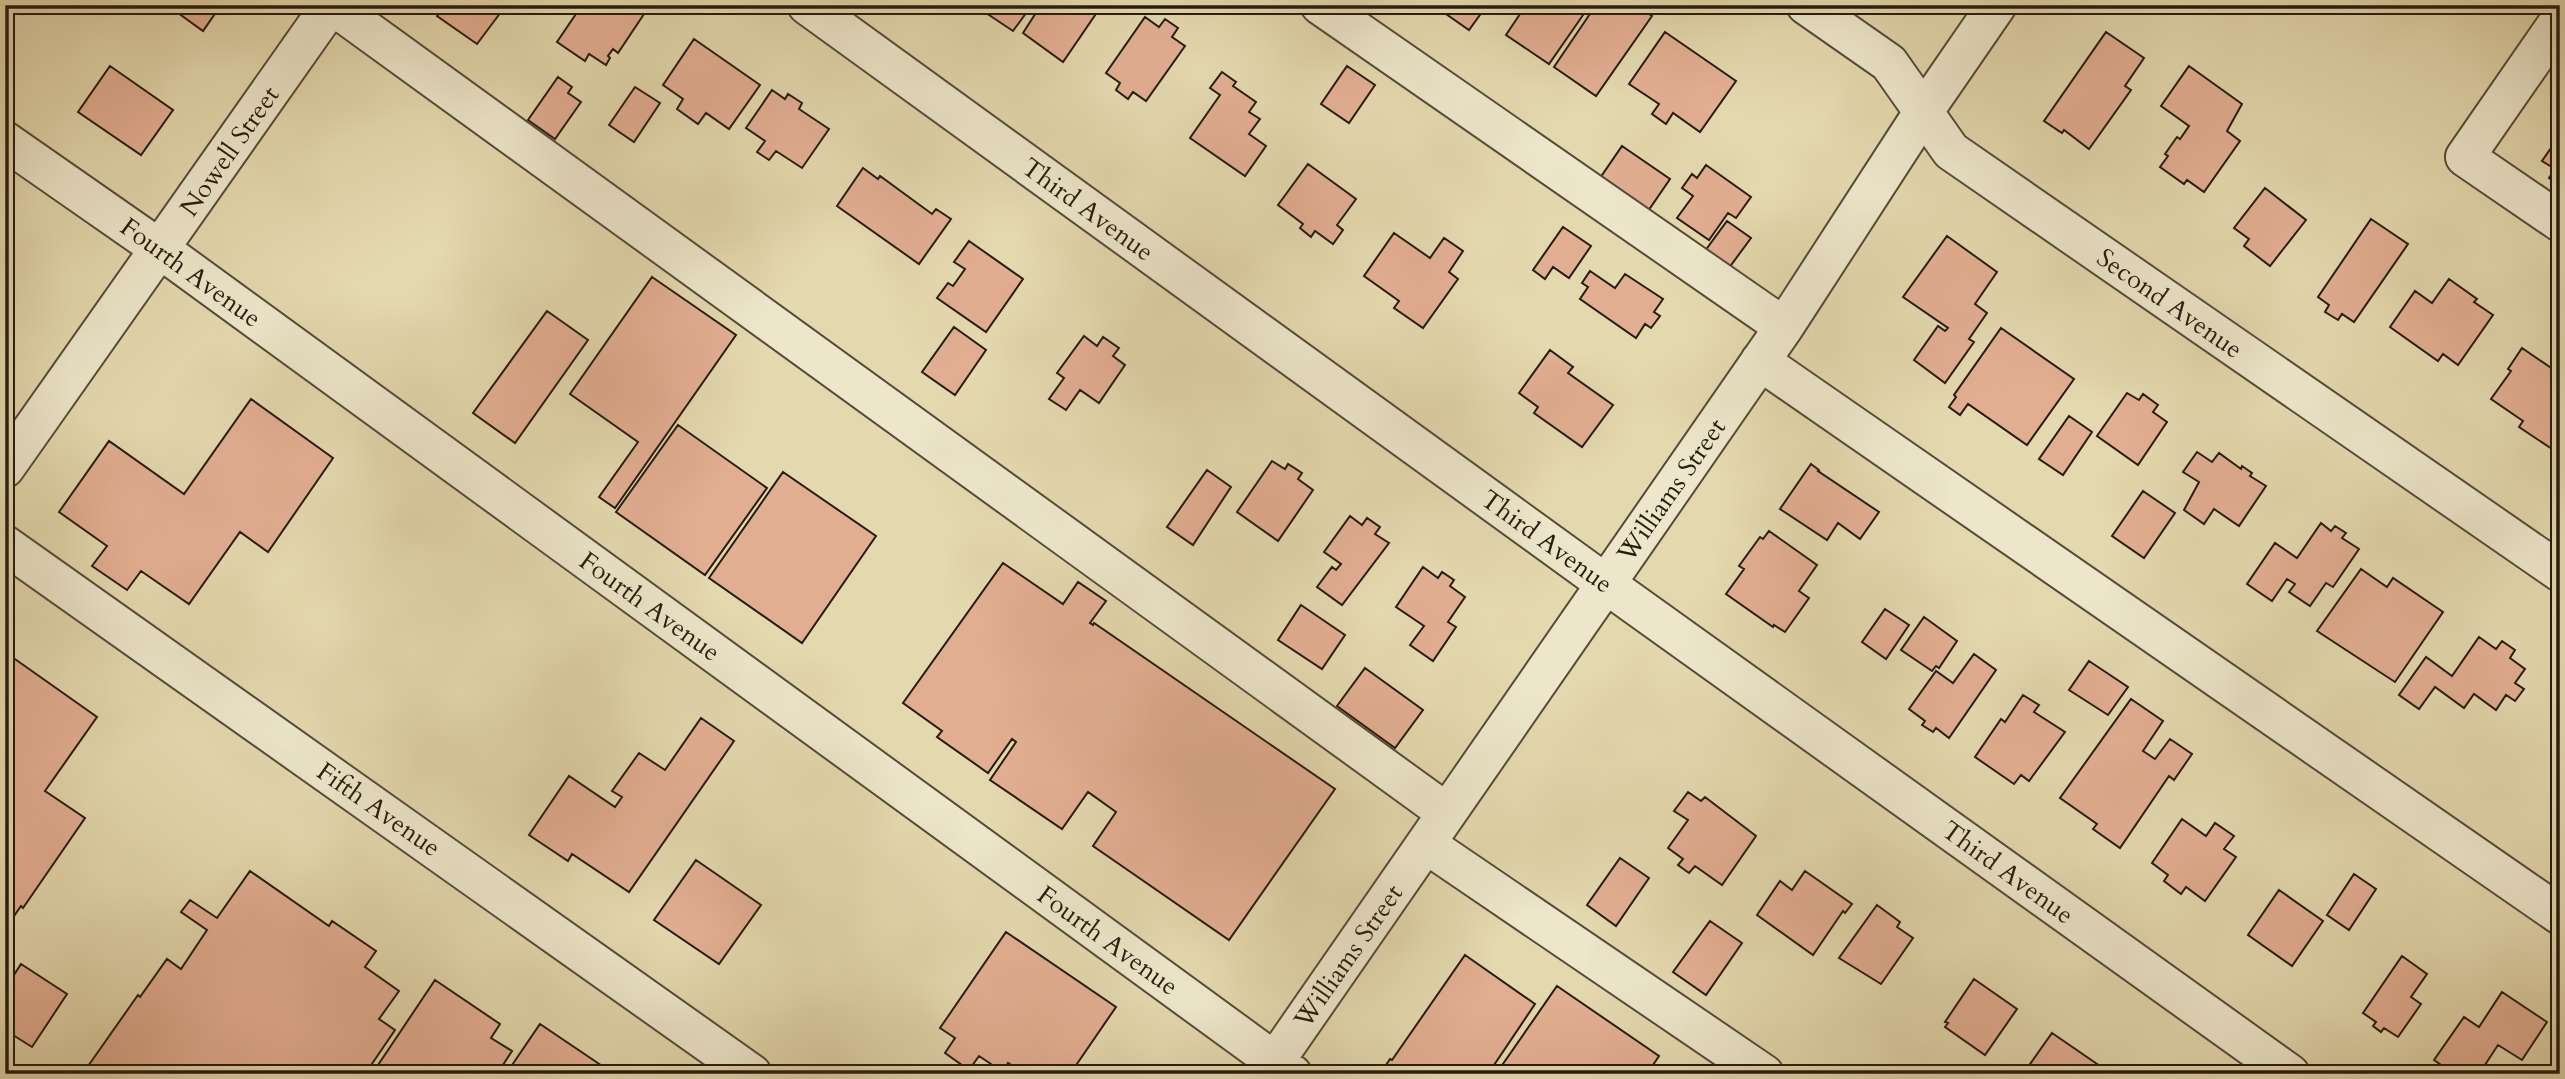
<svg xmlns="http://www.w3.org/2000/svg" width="2565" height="1079" font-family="Cardo,serif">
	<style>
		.building { fill: #e2ae92; stroke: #261c10; stroke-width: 2 }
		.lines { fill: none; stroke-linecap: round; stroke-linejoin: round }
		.minor-casing { stroke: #564b38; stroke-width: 42 }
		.minor { stroke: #ede6ca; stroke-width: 38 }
		.labels { text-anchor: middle; stroke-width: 5; stroke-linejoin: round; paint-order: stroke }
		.street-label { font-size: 26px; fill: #261c10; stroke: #ede6ca }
	</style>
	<rect width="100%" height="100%" fill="#e4d8ae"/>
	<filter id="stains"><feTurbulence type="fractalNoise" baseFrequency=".00286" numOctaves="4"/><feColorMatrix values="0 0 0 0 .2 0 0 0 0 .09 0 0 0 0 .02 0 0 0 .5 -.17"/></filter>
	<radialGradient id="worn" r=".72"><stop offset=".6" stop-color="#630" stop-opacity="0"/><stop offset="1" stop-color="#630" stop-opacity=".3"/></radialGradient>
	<path class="building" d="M9,5H28L22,14Z
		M167,5H221L203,31Z
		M441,5H492L501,12L477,44L437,16L442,10L439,8Z
		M582,5H631L644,14L618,53L613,49L608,56L610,58L606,65L589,54L585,61L557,42Z
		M974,5H1032L1013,31Z
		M1041,5H1102L1063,62L1023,33Z
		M1452,5H1487L1469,30L1446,14Z
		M1526,5H1590L1549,64L1506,35Z
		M1596,5H1646L1651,9L1648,13L1652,16L1596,96L1554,67Z
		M1145,17L1159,27L1165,19L1178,28L1172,37L1185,46L1146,101L1133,92L1128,99L1116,90L1120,83L1106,73Z
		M1665,32L1736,81L1700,132L1673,113L1666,124L1652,114L1659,104L1629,84Z
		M2106,32L2144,58L2125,86L2131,90L2089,149L2064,130L2062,133L2044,121Z
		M694,39L760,85L729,129L706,113L698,124L677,109L683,99L663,85Z
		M110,66L173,110L141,155L78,112Z
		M1347,66L1375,85L1349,123L1321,104Z
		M2189,66L2242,104L2227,131L2240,141L2204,192L2187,180L2184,184L2160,167L2168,156L2165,154L2177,137L2180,139L2189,126L2161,106Z
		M1222,72L1236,82L1233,86L1256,102L1249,112L1260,119L1249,134L1266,146L1245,176L1190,138L1220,95L1210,88Z
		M558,77L572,87L568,93L581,102L555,139L528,120Z
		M635,87L660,103L634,142L609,125Z
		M772,90L785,99L788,94L802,103L799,109L829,129L802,168L776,151L769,160L757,152L765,141L746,128Z
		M2560,135V186L2549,178L2555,169L2542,161Z
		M1622,146L1670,179L1646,214L1598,181Z
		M1308,164L1356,199L1337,225L1343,230L1333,244L1315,231L1311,237L1300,228L1303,224L1278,205Z
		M1706,165L1751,197L1736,218L1728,213L1709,240L1677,218L1693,196L1682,188L1692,174L1697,178Z
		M863,168L878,179L880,176L932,214L936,209L951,219L919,264L837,206Z
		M2265,188L2306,220L2270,266L2244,246L2249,239L2234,228Z
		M2371,219L2408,244L2354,322L2342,314L2338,320L2325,312L2329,305L2318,297Z
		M1727,221L1751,238L1726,272L1702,255Z
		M1563,227L1591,246L1569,278L1553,267L1545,279L1533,270Z
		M1394,233L1430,258L1444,238L1463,251L1449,272L1458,279L1423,328L1394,308L1399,301L1364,276Z
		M1947,236L1997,272L1975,304L1987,313L1969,339L1974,342L1945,383L1914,360L1938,326L1945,331L1948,328L1903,297Z
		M969,241L1023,279L986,332L937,298L948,283L953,286L965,269L954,262Z
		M1590,271L1615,288L1625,274L1663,299L1654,312L1660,316L1651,328L1645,324L1636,338L1580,299L1588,287L1582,283Z
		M652,277L736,335L615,508L599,497L638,442L570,394Z
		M2449,279L2477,299L2474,302L2493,315L2458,365L2443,354L2438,361L2390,327L2415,291L2432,303Z
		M547,311L588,340L515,443L473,413Z
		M954,327L986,350L955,395L922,372Z
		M2001,328L2074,379L2027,445L1968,404L1960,415L1949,407L1956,397L1954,395Z
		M1084,336L1097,346L1103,337L1119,348L1113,356L1125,365L1099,403L1080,390L1066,410L1049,399L1064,378L1057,373Z
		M2522,348L2560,374V431L2555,437L2559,440L2552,449L2519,427L2523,421L2491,399L2511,371L2508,369Z
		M1550,350L1573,367L1568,373L1613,405L1582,447L1534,413L1538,407L1519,393Z
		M2127,393L2139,400L2143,394L2158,405L2153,412L2167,422L2138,465L2097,436Z
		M251,399L333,458L268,552L240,532L189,604L141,571L127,590L92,566L107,546L59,512L109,441L184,494Z
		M2069,416L2092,432L2063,475L2039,459Z
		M678,425L767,488L705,575L616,512Z
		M2197,452L2212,462L2219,453L2241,469L2242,466L2252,473L2250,476L2266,486L2239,526L2214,509L2204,524L2184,510L2199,482L2183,472Z
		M1272,461L1285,469L1288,464L1302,473L1298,479L1313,490L1278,541L1237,512Z
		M1811,464L1819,470L1818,471L1879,512L1860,539L1838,523L1827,540L1780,509Z
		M1207,470L1231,487L1193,545L1167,527Z
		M783,472L876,536L802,643L709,578Z
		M2143,491L2175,513L2144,558L2112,536Z
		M1350,516L1362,525L1367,518L1380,527L1375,534L1389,543L1342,605L1317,587L1332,567L1336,570L1341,564L1324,552Z
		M2321,523L2331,531L2335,526L2346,533L2342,538L2359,549L2333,587L2326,583L2310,606L2289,592L2295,584L2287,579L2272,601L2247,584L2275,543L2297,558Z
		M1769,531L1817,565L1799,591L1809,598L1785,632L1774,625L1773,627L1726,594L1744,569L1739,566L1760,537L1763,539Z
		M1003,563L1063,604L1078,582L1106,601L1090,623L1093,625L1094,623L1335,789L1229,940L1093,846L1116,812L1088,792L1062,829L990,780L1016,742L1012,739L988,773L937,737L942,731L903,703Z
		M1423,567L1438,578L1442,572L1454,580L1450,586L1465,597L1448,622L1456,627L1433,661L1410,645L1424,626L1396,607Z
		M2361,569L2387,587L2393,578L2443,612L2395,682L2317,631Z
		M1301,605L1345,635L1322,669L1278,640Z
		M1885,609L1909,625L1886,659L1862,642Z
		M1924,617L1957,641L1939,668L1936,666L1932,671L1901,650Z
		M2479,637L2496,649L2502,641L2515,650L2510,658L2525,669L2515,683L2524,689L2515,701L2506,695L2496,710L2474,694L2464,708L2435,687L2419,709L2399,695L2426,657L2452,676Z
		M5,652L97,717L45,791L85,818L23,908L21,906L5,929Z
		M1974,654L1996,670L1949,738L1936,728L1933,732L1922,725L1925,721L1909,709L1936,671L1953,683Z
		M2089,661L2128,687L2108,715L2069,690Z
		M1365,668L1423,710L1395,748L1337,706Z
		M2023,695L2039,705L2034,712L2065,732L2029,781L2021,775L2014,784L1975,757L2001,719L2005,722Z
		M2131,699L2163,721L2143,751L2155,759L2170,739L2192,754L2174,780L2169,776L2120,848L2093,829L2097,824L2060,798Z
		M701,718L734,741L629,892L572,854L568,861L529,835L569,776L615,807L622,797L612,791L639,753L665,770Z
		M1688,792L1701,801L1705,797L1756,836L1722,885L1695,866L1689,873L1678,865L1683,859L1668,848L1688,820L1674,811Z
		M2182,819L2206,836L2215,823L2234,836L2224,849L2236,857L2205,901L2186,887L2181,894L2164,881L2168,875L2152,863Z
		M1620,858L1649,878L1616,926L1587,905Z
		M696,860L761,905L719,964L654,920Z
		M250,871L329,926L332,921L376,951L365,967L399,991L379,1019L395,1030L365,1074H89L90,1072L86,1069L138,995L140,997L167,959L181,969L207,930L181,912L190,900L217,918Z
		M1805,871L1852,904L1845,913L1843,911L1813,955L1757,915L1780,881L1792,890Z
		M2354,874L2376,889L2349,930L2327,915Z
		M2279,890L2323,921L2292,966L2248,935Z
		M1877,905L1900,922L1897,927L1913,938L1881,984L1839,958Z
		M1710,921L1742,943L1706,995L1673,972Z
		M1006,932L1116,1007L1070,1074H1025L1008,1063L1003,1072L979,1056L969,1070L945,1053L955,1038L940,1028Z
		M1465,955L1535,1004L1488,1074H1380L1390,1059L1392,1060Z
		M2402,956L2427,974L2411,997L2421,1004L2398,1037L2384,1028L2381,1032L2373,1026L2376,1022L2363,1013Z
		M21,964L67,994L32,1047L5,1030V989Z
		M1974,979L2017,1009L1985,1055L1945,1027L1948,1023L1945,1022Z
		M435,980L500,1024L491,1038L512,1051L497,1074H372Z
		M1557,986L1659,1056L1647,1074H1496Z
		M2502,992L2547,1022L2522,1060L2498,1045L2479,1074H2454L2434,1060L2464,1017L2479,1027Z
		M540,1024L614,1074H506Z
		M2052,1033L2100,1066L2095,1074H2023Z"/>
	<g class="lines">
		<g class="minor-casing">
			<path id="minor" d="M332,5L1447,813
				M807,5L1606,584L2290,1074
				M1320,5L1784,327
				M1806,5L1889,63L1951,151L2560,572
				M2560,20L2465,157L2560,222
				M5,141L160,249L1292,1074
				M1760,361L2560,915
				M5,468L331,5
				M5,545L752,1074
				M1426,844L1764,1074
				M1266,1074L1784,327L1924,111L1997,5"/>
		</g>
		<use href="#minor" class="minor"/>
	</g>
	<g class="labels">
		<g class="street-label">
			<text transform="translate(229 151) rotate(-55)" y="9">Nowell Street</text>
			<text transform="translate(1088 209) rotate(36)" y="9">Third Avenue</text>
			<text transform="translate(191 272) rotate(36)" y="9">Fourth Avenue</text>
			<text transform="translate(2170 303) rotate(35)" y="9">Second Avenue</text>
			<text transform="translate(1671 490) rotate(-55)" y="9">Williams Street</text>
			<text transform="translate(1547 541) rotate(36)" y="9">Third Avenue</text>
			<text transform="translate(650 606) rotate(36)" y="9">Fourth Avenue</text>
			<text transform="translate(379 809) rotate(35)" y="9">Fifth Avenue</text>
			<text transform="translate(2008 872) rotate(36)" y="9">Third Avenue</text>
			<text transform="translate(1108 940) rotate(36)" y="9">Fourth Avenue</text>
			<text transform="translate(1348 956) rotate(-55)" y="9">Williams Street</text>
		</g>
	</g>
	<rect width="2565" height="1079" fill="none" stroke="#e4d8ae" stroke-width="28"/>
	<rect x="7" y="7" width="2551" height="1065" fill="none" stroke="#261c10" stroke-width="3.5"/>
	<rect x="14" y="14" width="2537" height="1051" fill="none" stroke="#261c10" stroke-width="2"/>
	<rect width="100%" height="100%" filter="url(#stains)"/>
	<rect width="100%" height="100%" fill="url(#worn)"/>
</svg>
